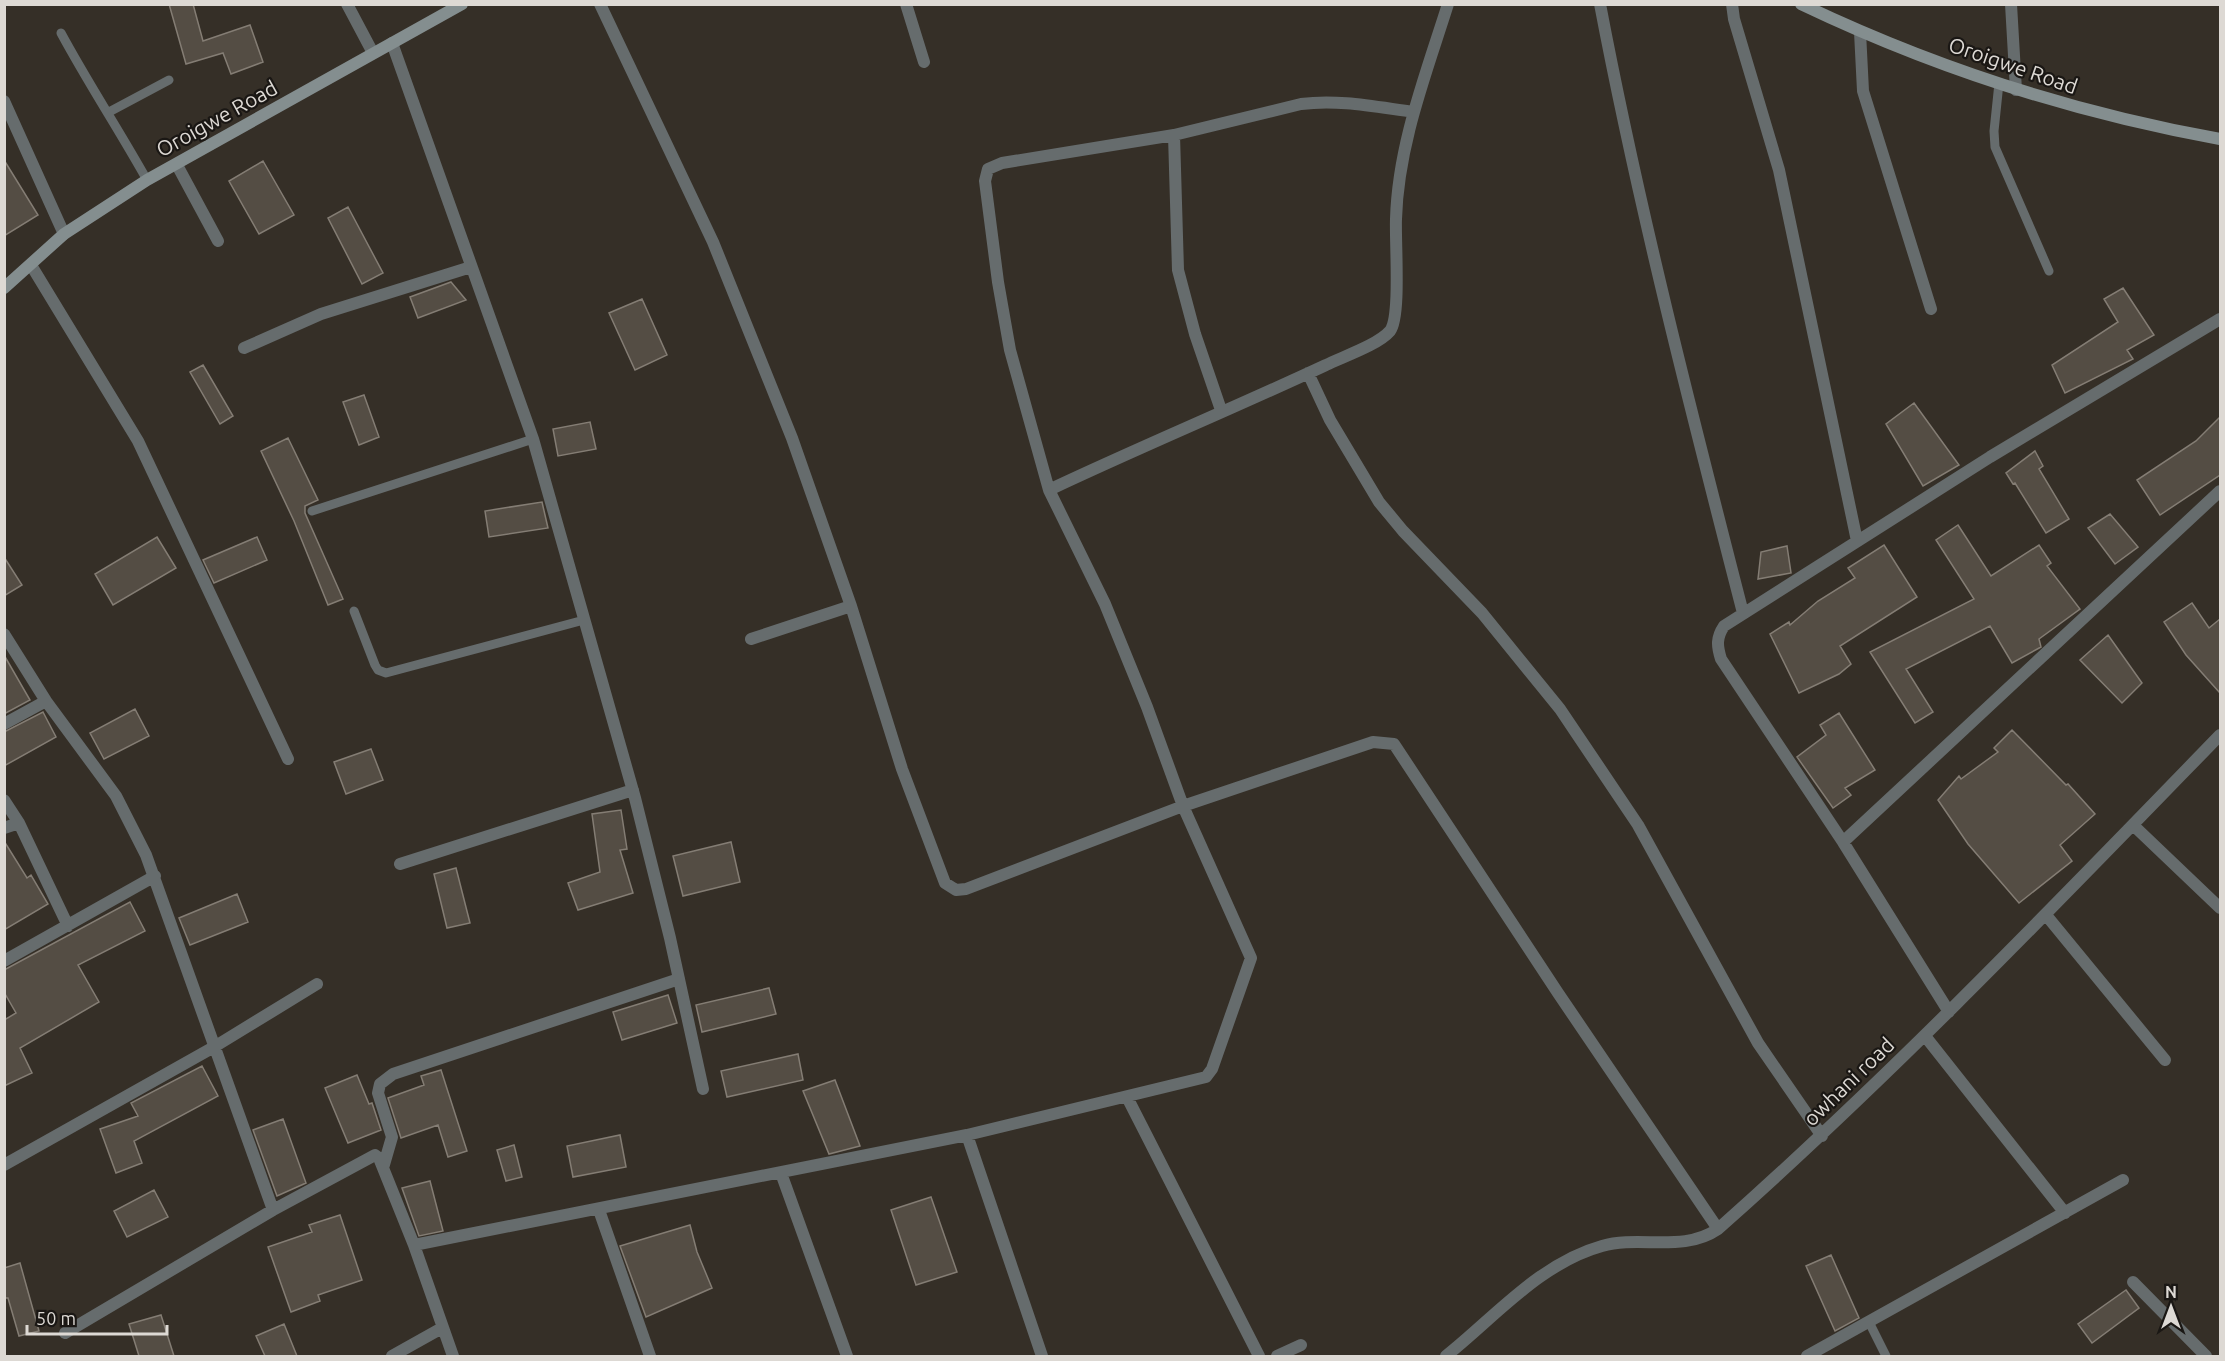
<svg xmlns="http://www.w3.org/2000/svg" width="2225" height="1361" font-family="Ubuntu,sans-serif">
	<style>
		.building { fill: #544d44; stroke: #847d74; stroke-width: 1.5 }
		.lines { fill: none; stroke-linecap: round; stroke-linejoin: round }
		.lane { stroke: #666c6d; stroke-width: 9 }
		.street { stroke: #666c6d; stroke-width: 12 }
		.secondary { stroke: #848e8f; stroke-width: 12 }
		.labels { text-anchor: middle; stroke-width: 4.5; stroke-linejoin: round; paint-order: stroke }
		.street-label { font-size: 21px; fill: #ddd9d4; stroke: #1a1714 }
	</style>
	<rect width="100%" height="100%" fill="#352f27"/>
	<path class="building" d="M169,4H193L203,41L250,25L263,62L231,74L223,53L186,64Z
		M4,160L38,215L4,236Z
		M263,161L294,215L259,234L229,181Z
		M348,207L383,273L362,284L328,218Z
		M451,282L466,300L418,318L410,297Z
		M2123,288L2154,335L2127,350L2133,359L2065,393L2052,365L2118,322L2104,299Z
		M642,299L667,355L635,370L609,313Z
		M203,365L233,416L220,424L190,372Z
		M364,395L379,437L359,445L343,402Z
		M1914,403L1959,465L1923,486L1886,424Z
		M2220,417V475L2160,515L2137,480L2196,441Z
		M590,422L596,449L558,456L553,429Z
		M288,438L318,500L305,506V513L343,599L328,605L294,521L261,451Z
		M2035,451L2043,466L2039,469L2069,519L2046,533L2015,483L2013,484L2006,473Z
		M542,502L548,528L489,537L485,511Z
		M2110,514L2138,547L2115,564L2088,528Z
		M1958,525L1991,576L2039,545L2051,563L2047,566L2080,609L2039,639L2041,647L2012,663L1990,626L1906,669L1933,712L1915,723L1870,652L1974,599L1936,540Z
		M157,537L176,568L113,605L95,574Z
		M257,537L267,560L214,583L203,560Z
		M1884,545L1917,597L1840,646L1851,664L1839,674L1799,693L1770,634L1789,622L1790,625L1818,601L1855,578L1848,568Z
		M1787,546L1791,573L1758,579L1761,552Z
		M4,557L22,585L4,596Z
		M2192,603L2209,628L2220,619V693L2186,655L2164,622Z
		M2108,635L2142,683L2122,703L2080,660Z
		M4,655L30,700L4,714Z
		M135,709L149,736L104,759L90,733Z
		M43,712L56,737L4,766V732Z
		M1839,713L1875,770L1845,788L1851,795L1833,808L1797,757L1826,735L1820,725Z
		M2012,730L2066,785L2068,784L2095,814L2060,845L2072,861L2019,903L1968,844L1938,800L1959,776L1961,779L1998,752L1994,748Z
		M371,749L383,780L346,794L334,762Z
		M621,810L627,849L620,850L633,893L578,910L568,883L600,872L592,814Z
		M4,841L27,878L31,875L48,904L4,930Z
		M731,842L740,882L683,896L673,856Z
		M456,868L470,923L447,928L434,874Z
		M237,894L248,922L190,945L179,918Z
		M130,902L145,931L78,965L99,1002L20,1048L32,1073L4,1086V1016L6,1019L16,1013L4,992V970Z
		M769,988L776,1014L702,1032L696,1005Z
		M668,995L677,1023L622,1040L613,1012Z
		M798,1054L803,1080L727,1097L721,1071Z
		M202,1066L218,1096L134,1141L142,1163L116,1173L100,1129L138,1116L131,1103Z
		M441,1070L467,1151L448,1157L438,1125L401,1138L388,1098L424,1085L421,1076Z
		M357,1075L369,1104L372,1103L381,1130L348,1143L325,1088Z
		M835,1080L860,1146L829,1154L803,1091Z
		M283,1119L306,1183L277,1196L253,1130Z
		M620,1135L626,1167L573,1177L567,1146Z
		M514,1145L522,1177L506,1181L497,1150Z
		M430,1181L443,1231L419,1236L402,1188Z
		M154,1190L168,1217L127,1237L114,1211Z
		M931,1197L957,1272L916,1285L891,1210Z
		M340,1215L362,1280L318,1295L320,1301L291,1312L268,1247L312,1232L309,1225Z
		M690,1225L697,1252L712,1288L646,1317L620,1246Z
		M1831,1255L1859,1318L1835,1331L1806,1266Z
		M20,1263L39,1331L19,1336L8,1298H4V1268Z
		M2126,1290L2139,1308L2092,1343L2078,1324Z
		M161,1315L174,1356H139L129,1324Z
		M284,1324L297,1356H265L256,1336Z"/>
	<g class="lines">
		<path class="lane" d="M61,33C88,83 119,130 147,180
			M1999,83L1994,131L1995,147L2049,271
			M109,112L169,80
			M312,511L533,439
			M354,611L375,665L378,670L386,673L584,620
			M1869,1322L1886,1356"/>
		<path class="street" d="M347,4L373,53
			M600,4L713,242L792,438L851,606L902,769L945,883L956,890L966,889L1183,806L1373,742L1394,744L1558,993L1718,1229
			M906,4L924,62
			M1600,4C1639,209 1691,411 1743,613
			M1732,4L1734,19L1779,170L1857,541
			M2011,4L2016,90
			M1860,32L1863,91L1931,309
			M392,43L533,439L635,798L670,938L703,1089
			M4,101L64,234
			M1174,135L1178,270L1195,334L1221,410
			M177,165L218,241
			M31,265L138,441L288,759
			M244,348L321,314L471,267
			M1308,373L1330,420L1379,502L1403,531L1482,613L1560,709L1638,825L1758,1043L1822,1136
			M1049,490C1140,447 1234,408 1326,365C1342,357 1378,345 1390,331C1401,317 1395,242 1396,219C1398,145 1426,74 1448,4
			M4,634L46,701L116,796L146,855L273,1210
			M751,639L851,606
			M4,724L46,701
			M4,800L19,823L68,926
			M2133,825L2220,908
			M4,828L19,823
			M1843,842L2220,491
			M400,864L633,790
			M2046,915L2165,1060
			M4,961L155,876
			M1949,1012L1843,842L1721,659C1717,646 1716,638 1724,626L1990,457L2220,319
			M1925,1036L2065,1213
			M1127,1097L1259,1356
			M967,1135L1042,1356
			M4,1165L214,1047L317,984
			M383,1168L392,1137L378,1093L380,1084L393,1074L679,979
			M781,1173L847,1356
			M599,1210L650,1356
			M414,1245L967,1135L1206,1077L1212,1069L1251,958L1183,806L1147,707L1105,604L1049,490L1010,350L998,282L985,181L988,169L1002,163L1174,135L1301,104C1339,99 1376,107 1414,112
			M2133,1282L2206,1356
			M65,1333L273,1210L375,1155L379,1158L414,1245L453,1356
			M392,1356L442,1328
			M1277,1356L1301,1345
			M1446,1356C1494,1318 1540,1263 1602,1246C1640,1235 1683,1253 1718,1229C1894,1073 2056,904 2220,735
			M1807,1356L2123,1180"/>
		<path class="secondary" d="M1801,4C1935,68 2075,113 2220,139
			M4,288L64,234L147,180L462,4"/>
	</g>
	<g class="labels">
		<g class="street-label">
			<text transform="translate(2013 66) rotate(19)" y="7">Oroigwe Road</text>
			<text transform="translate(217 119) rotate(-29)" y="7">Oroigwe Road</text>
			<text transform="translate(1849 1082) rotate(-44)" y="7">owhani road</text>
		</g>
	</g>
	<rect width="2225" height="1361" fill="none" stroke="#ddd9d4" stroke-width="12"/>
	<g transform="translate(2171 1307)" stroke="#1a1714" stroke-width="4.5" paint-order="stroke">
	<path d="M0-4.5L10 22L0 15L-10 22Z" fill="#ddd9d4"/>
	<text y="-9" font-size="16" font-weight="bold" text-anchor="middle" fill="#ddd9d4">N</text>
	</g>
	<path d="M27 1325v9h140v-9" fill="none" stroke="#ddd9d4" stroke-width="3"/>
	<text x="36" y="1325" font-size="18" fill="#ddd9d4" stroke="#1a1714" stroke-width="4.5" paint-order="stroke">50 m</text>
</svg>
